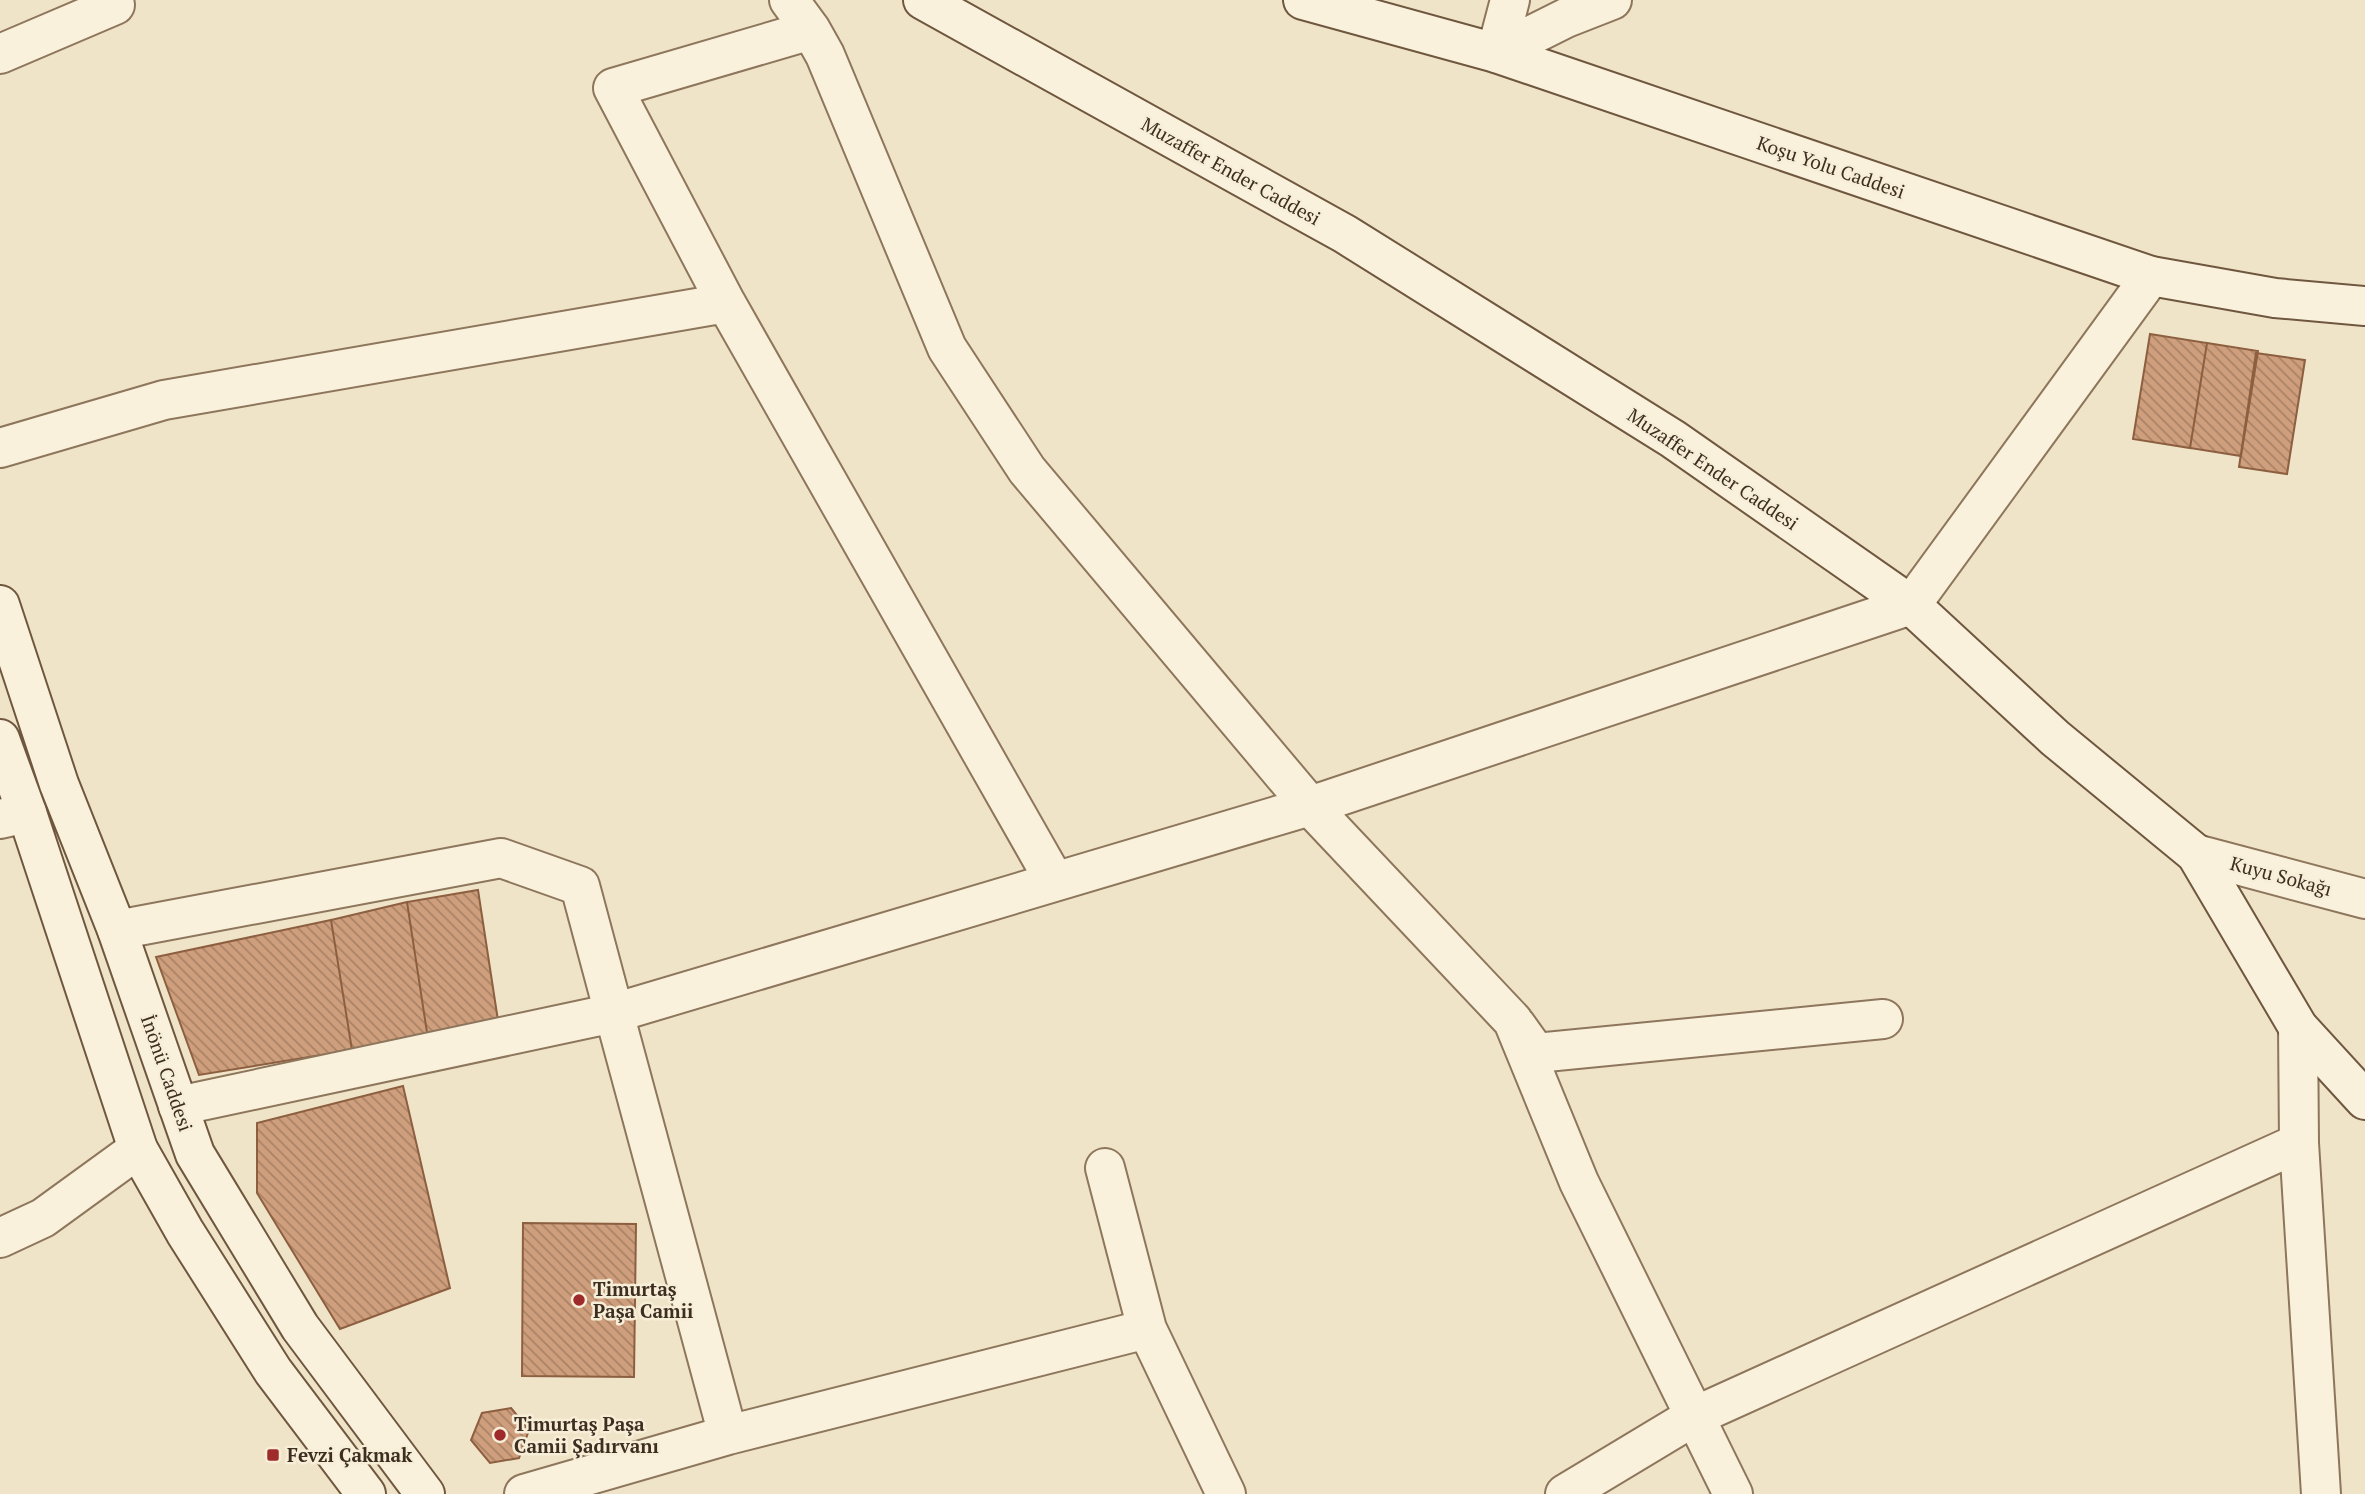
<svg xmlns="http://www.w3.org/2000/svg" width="2365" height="1494" font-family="'PT Serif',serif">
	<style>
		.building { fill: url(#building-back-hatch); stroke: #8d5f41; stroke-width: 2 }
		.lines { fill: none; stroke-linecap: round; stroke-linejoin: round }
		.street-casing { stroke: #8d765c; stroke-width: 42 }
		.secondary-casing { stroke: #6f573f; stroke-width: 42 }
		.street { stroke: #faf1dc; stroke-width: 38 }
		.secondary { stroke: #faf1dc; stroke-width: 38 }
		.poi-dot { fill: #9e2a2b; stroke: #f7eed8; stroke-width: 2.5 }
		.labels { text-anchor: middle; stroke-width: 5; stroke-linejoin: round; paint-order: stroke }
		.street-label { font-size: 19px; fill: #3d2e20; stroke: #f7eed8 }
		.poi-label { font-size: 19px; font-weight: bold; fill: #3d2e20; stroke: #f7eed8; text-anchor: start }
	</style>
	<defs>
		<pattern id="building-back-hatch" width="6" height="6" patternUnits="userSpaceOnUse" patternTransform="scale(1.75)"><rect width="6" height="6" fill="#cf9f7d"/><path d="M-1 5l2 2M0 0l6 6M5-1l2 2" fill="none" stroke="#a98266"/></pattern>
	</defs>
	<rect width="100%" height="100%" fill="#f0e4c8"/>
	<path class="building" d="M2150,334L2207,343L2190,448L2133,439Z
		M2207,343L2258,351L2241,456L2190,448Z
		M2256,353L2305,360L2287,474L2239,467Z
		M478,890L499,1027L428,1039L407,902Z
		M407,902L428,1039L352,1050L331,920Z
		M331,920L352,1050L199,1075L156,957Z
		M403,1086L450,1288L340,1329L257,1193V1123Z
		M523,1223L636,1224L634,1377L522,1376Z
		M511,1408L529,1430L519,1458L490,1463L471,1440L482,1413Z"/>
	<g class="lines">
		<g class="street-casing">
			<path id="street" d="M789,0L811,30L825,55L947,348L1027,470L1310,806L1513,1021L1579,1182L1733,1494
				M811,30L613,88L726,303L1054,880
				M1496,53L1566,18L1612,0
				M1496,53L1510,0
				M0,54L115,5
				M0,448L164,400L726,303
				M0,819L27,813
				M2196,854L2365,899
				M117,930L501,858L580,886L614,1013L178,1106
				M1516,1025L1536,1053L1883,1019
				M2298,1027L2299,1143L2321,1494
				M1105,1168L1147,1329L1226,1494
				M0,1238L43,1218L138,1149
				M728,1435L614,1013L1310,806L1911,605L2151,276
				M524,1494L728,1435L1147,1329
				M1565,1494L1693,1417L2299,1143"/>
		</g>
		<g class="secondary-casing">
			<path id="secondary" d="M923,0L1345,234L1673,439L1911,605L2055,738L2196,854L2298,1027L2365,1100
				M1303,0L1496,53L2151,276L2275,298L2365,306
				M0,605L59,784L117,930L195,1154L300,1327L425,1494
				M0,739L27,813L138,1149L185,1232L273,1371L366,1494"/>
		</g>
		<use href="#street" class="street"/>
		<use href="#secondary" class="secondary"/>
	</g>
	<g class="poi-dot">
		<circle cx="579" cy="1300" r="7"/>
		<circle cx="500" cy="1435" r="7"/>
		<rect x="266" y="1448" width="14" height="14" rx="3.5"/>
	</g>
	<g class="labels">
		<g class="street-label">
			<text transform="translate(1831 167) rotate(19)" y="7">Koşu Yolu Caddesi</text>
			<text transform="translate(1231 171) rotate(29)" y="7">Muzaffer Ender Caddesi</text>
			<text transform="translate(1713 469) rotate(34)" y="7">Muzaffer Ender Caddesi</text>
			<text transform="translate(2281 876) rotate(15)" y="7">Kuyu Sokağı</text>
			<text transform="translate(167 1073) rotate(71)" y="7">İnönü Caddesi</text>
		</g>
		<g class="poi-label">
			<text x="593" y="1296">Timurtaş<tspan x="593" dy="22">Paşa Camii</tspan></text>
			<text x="514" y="1431">Timurtaş Paşa<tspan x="514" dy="22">Camii Şadırvanı</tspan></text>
			<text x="287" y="1462">Fevzi Çakmak</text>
		</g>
	</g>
</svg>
